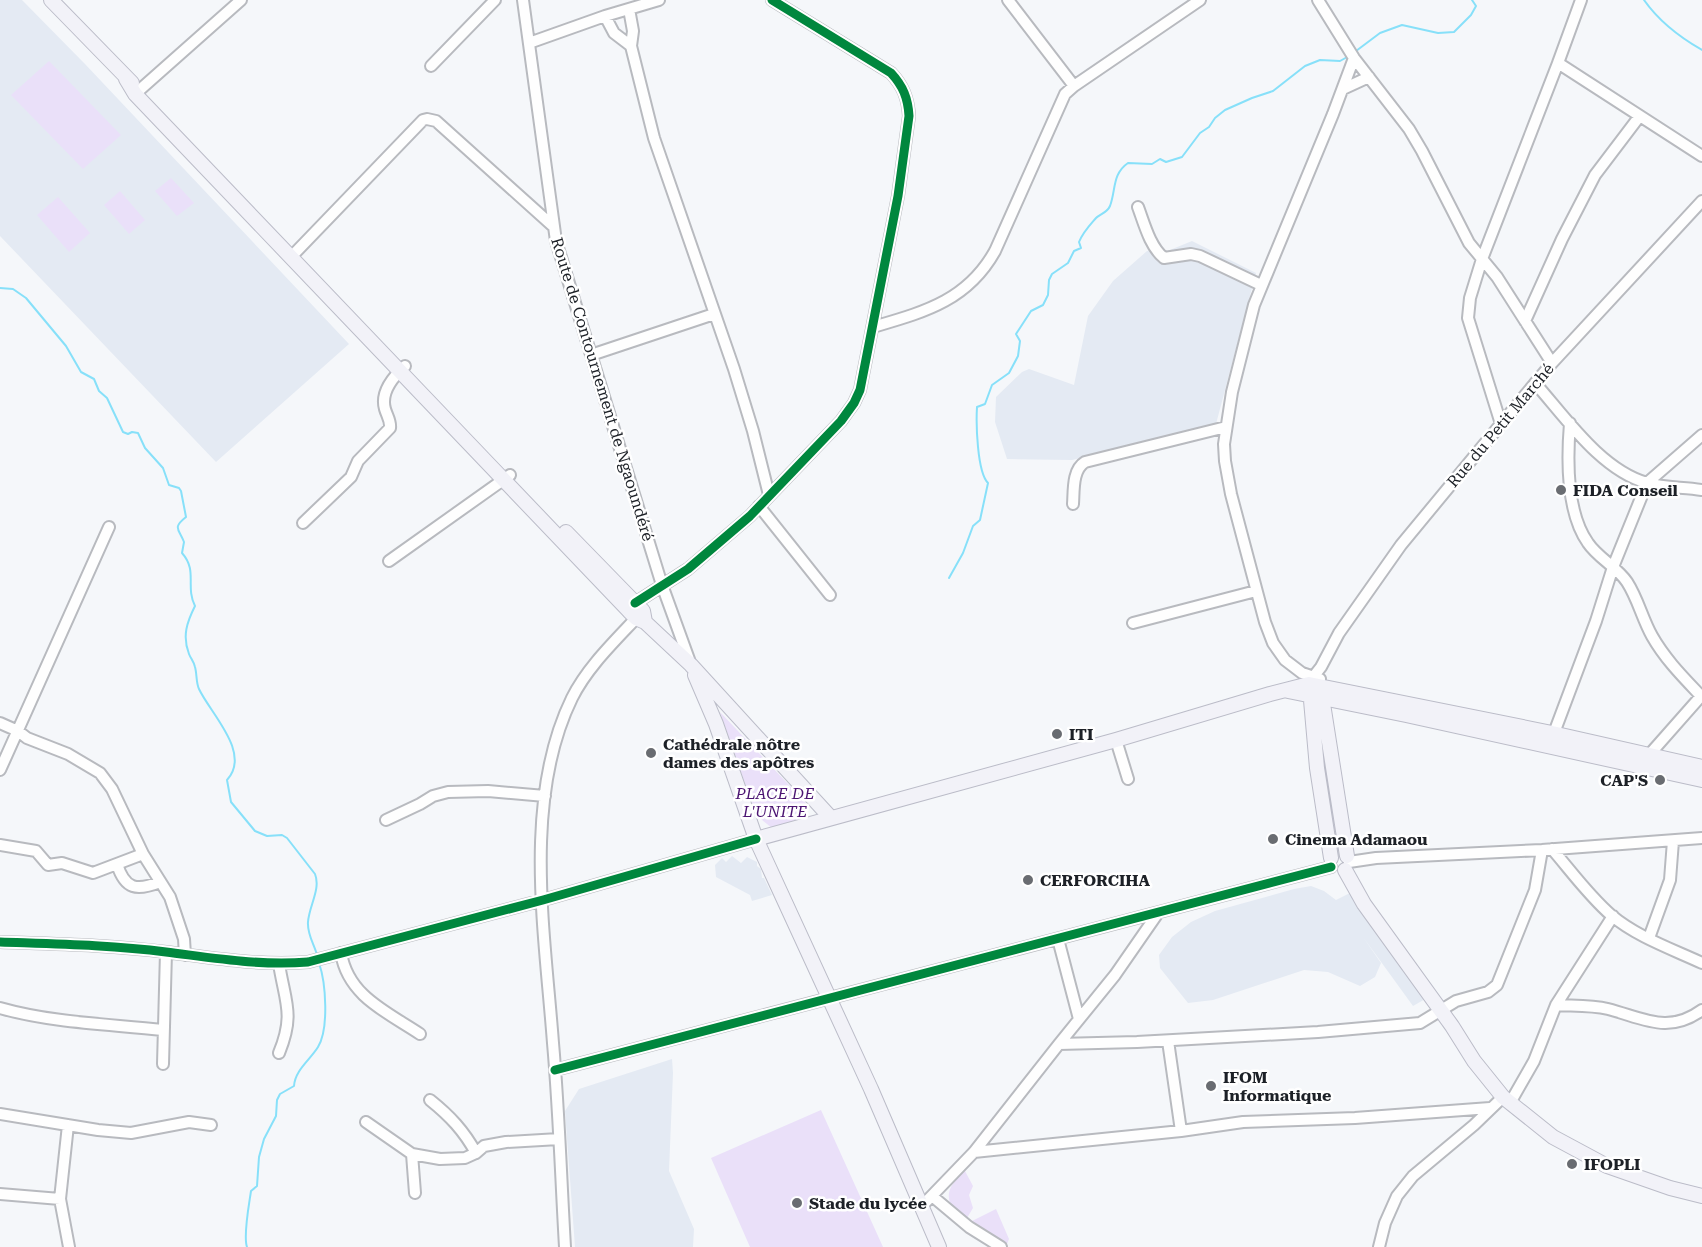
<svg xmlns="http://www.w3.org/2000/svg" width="1702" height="1247" font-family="'Roboto Serif',serif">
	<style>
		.built { fill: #e4eaf3 }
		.green { fill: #eae0f9 }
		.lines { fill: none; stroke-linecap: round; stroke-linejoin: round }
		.stream { stroke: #87e0f9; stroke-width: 2 }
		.minor-casing { stroke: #b8babf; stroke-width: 14 }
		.major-casing { stroke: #bbbcc8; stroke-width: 16 }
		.minor { stroke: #fefefe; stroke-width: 10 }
		.major { stroke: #f2f2f8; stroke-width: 14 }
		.cycleway-casing { stroke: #fff; stroke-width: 13 }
		.cycleway { stroke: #00873e; stroke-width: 9 }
		.poi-dot { fill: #696c71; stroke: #fff; stroke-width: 2 }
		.labels { text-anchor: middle; stroke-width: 5; stroke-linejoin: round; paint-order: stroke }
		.street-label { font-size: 16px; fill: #1d2127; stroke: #fff }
		.poi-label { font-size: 16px; font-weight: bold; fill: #1d2127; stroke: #fff; text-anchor: start }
		.park-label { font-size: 16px; font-style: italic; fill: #4b1472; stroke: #fff }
	</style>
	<rect width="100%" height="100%" fill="#f5f7fa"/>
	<path class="built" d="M0,0H22L85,64L349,344L216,462L0,236Z
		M1192,241L1256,273L1216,424L1072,460L1007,459L995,422L996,397L1022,372L1029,369L1074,385L1088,316L1113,281L1147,251L1165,252Z
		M732,856L741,863L747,857L757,862V866L761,869L762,878H764L772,895L752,901L750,895L716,877L715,865L722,858L726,862Z
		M1311,886L1324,891L1336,900L1352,892L1427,998L1413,1006L1363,937L1381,963L1375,977L1360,986L1328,972L1304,970L1213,1000L1188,1003L1160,968L1159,955L1172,937L1191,922L1215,911L1294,889Z
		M672,1059L673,1073L669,1171L694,1229L693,1247H575L565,1111L579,1089Z"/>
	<path class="green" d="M49,61L121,135L83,169L11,95Z
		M171,178L194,203L177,216L155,191Z
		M120,191L145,220L129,234L104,205Z
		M58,197L90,233L69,252L37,215Z
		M720,712L806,803L802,818L772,828L756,815Z
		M821,1110L883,1247H750L711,1158Z
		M965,1171L973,1186L969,1195L973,1208L967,1218C942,1205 944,1188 965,1171Z
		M996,1209L1009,1239L1007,1244L972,1221Z"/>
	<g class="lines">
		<path class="stream" d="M1644,0C1658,20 1681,38 1702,50
			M1356,51L1380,33L1402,25L1438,33L1454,32L1471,15L1476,6L1472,0
			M0,288L13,289L26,298L66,346L81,372L94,379L99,391L107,398L123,432L128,434L132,432L138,433L145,448L163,468L169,485L179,488L181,491L186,517C172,528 179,529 184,542L182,553C198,571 185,586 195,606C187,622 182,636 189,654C191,659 194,662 195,667C197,674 196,683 199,689C210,713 252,753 227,780L231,802L255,831L267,836L282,835L287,838L315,874C321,889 309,906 308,922C307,934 314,944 317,955
			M949,578L963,553L973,526L980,520L988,483C977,472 976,423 977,407L985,404L992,385L1009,373L1018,356L1020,341L1016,334L1031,311L1043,305L1048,295L1049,280L1052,274L1068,263L1074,251L1081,248L1079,242C1083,232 1089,226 1096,218C1100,214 1107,213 1110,206C1116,190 1112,174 1128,163L1152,164L1160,159L1166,162L1182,157L1200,133L1209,127L1215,118L1225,110L1252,98L1273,91L1305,66L1320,60L1340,61L1349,56
			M247,1247C243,1236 249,1205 251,1191L257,1186L259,1157L264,1139L276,1116L277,1100L280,1094L294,1086C295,1070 310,1060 318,1047C329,1029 326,983 319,963"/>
		<g class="minor-casing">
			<path id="minor" d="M523,0L556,241L662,585L691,665
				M1008,0L1074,86
				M1318,0L1354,58L1409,129L1422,151L1469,243L1497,277L1552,363
				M1581,0L1558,63L1702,156
				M629,9L633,31L631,46L654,138L734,369L753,431L769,495
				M605,16L614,33L631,46
				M529,43L605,16L659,0
				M431,66L495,0
				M1343,89L1369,77
				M135,94L241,0
				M1138,207C1144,223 1150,247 1164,258L1191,254L1200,256L1261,285
				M292,256L423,120L427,119L436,121L554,227
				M1525,321L1562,239L1595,175L1639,117
				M873,327C924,312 967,301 995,251L1065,94L1074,86L1200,0
				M591,355L714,314
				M1535,383C1566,418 1601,470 1647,483C1664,488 1684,487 1702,490
				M1570,423C1567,459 1566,512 1588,543C1598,558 1617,567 1627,582C1638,599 1642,618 1652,636C1665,659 1683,677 1701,696
				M1501,424L1468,318L1470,298L1482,259L1558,63
				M1073,504C1074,491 1072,470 1085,462L1226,427
				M759,506L830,595
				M303,523L351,477L358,461L390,428C391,421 387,416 385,409C380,392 394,376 405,366
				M389,561L510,475
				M635,603L688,569L750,516L841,421L854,403L860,390L898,196L909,116C908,98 903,86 891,73L772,0
				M1133,623L1256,591
				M1320,679L1302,673L1285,660L1273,643L1265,622L1231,494L1225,461L1224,444L1232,392L1254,305L1333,114L1354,58
				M1310,681L1321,667L1339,633L1401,545L1501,424L1552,363L1702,201
				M0,723L18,731L27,738L68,754L100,773L112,789L143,854L170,897L184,939L185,955
				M1116,740L1128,779
				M1551,741L1596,621L1613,567L1647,483L1702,435
				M1647,762L1649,755L1702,695
				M0,770L109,527
				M386,820L420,804L433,796L448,792L488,791L545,796
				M0,845L36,851L48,865L62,863L93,873L143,854
				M1552,849C1571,871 1589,896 1611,915C1637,937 1672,949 1702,963
				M1349,862L1376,858L1542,850L1702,838
				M117,864C125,890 137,891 160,882
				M1649,938L1670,880L1673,841
				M1058,939L1079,1019
				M0,942C55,944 111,945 166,952C214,958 260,966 308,962L543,900L756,839
				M341,953C348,996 387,1012 420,1034
				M1556,1005C1573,1006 1591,1005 1608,1009C1643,1018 1668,1035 1702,1010
				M0,1008C53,1023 109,1024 163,1030
				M1168,1041L1181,1131
				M1059,1044L1137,1042L1318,1032L1420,1023L1456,1001L1488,992L1497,985L1535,890L1542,850
				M279,1053C295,1014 285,1002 279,964
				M163,1064L166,952
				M555,1070L1331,867
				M430,1100C450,1116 464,1131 476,1153
				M1510,1103L1534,1061L1556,1005L1613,916
				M0,1114L98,1130L131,1133L189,1122L211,1125
				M366,1122L412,1154L440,1159L465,1158L476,1153L484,1146L506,1142L559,1139
				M974,1152L1181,1131L1243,1122L1355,1118L1490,1108
				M412,1154L415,1193
				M0,1194L60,1199L68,1125
				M932,1196L969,1227L1001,1247
				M60,1199L69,1247
				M921,1207L974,1152L1059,1044L1115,975L1158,913
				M565,1247C561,1179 559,1111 553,1043C545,934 522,800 572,698C588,666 616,640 640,614
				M1379,1247L1385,1223L1397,1196L1413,1176L1474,1125L1503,1097"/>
		</g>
		<g class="major-casing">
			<path id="major" d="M51,0L132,83
				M126,79L135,94L629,611L636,618L645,622L691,665L831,818
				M566,532L643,611L645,622
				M695,675L716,724L756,839L871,1089L939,1247
				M1310,689L1317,768L1331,858
				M1288,691L1406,715L1702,780
				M1321,691L1347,856
				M756,839L1116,740L1270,694L1309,684L1552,733L1702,767
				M1345,870L1364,904L1452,1026L1474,1061L1503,1097L1553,1137L1607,1166L1670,1188L1702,1196"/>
		</g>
		<use href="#minor" class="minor"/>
		<use href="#major" class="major"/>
		<g class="cycleway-casing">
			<path id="cycleway" d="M635,603L688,569L750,516L841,421L854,403L860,390L898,196L909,116C908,98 903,86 891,73L772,0
				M0,942C55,944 111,945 166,952C214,958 260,966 308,962L543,900L756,839
				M555,1070L1331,867"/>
		</g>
		<use href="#cycleway" class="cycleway"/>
	</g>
	<g class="poi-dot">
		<circle cx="1561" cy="490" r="6"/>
		<circle cx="1057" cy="734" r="6"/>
		<circle cx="651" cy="753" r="6"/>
		<circle cx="1660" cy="780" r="6"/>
		<circle cx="1273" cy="839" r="6"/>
		<circle cx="1028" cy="880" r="6"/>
		<circle cx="1211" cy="1086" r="6"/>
		<circle cx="1572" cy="1164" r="6"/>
		<circle cx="797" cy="1203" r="6"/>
	</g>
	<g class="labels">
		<g class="street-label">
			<text transform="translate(603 389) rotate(73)" y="6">Route de Contournement de Ngaoundéré</text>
			<text transform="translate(1500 425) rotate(-50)" y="6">Rue du Petit Marché</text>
		</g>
		<g class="poi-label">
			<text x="1573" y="496">FIDA Conseil</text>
			<text x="1069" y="740">ITI</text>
			<text x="663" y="750">Cathédrale nôtre<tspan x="663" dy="18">dames des apôtres</tspan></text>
			<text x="1648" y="786" text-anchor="end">CAP'S</text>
			<text x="1285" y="845">Cinema Adamaou</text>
			<text x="1040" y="886">CERFORCIHA</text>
			<text x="1223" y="1083">IFOM<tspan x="1223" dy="18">Informatique</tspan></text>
			<text x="1584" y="1170">IFOPLI</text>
			<text x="809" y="1209">Stade du lycée</text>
		</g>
		<g class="park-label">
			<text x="775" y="799">PLACE DE<tspan x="775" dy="18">L'UNITE</tspan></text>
		</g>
	</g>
</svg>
